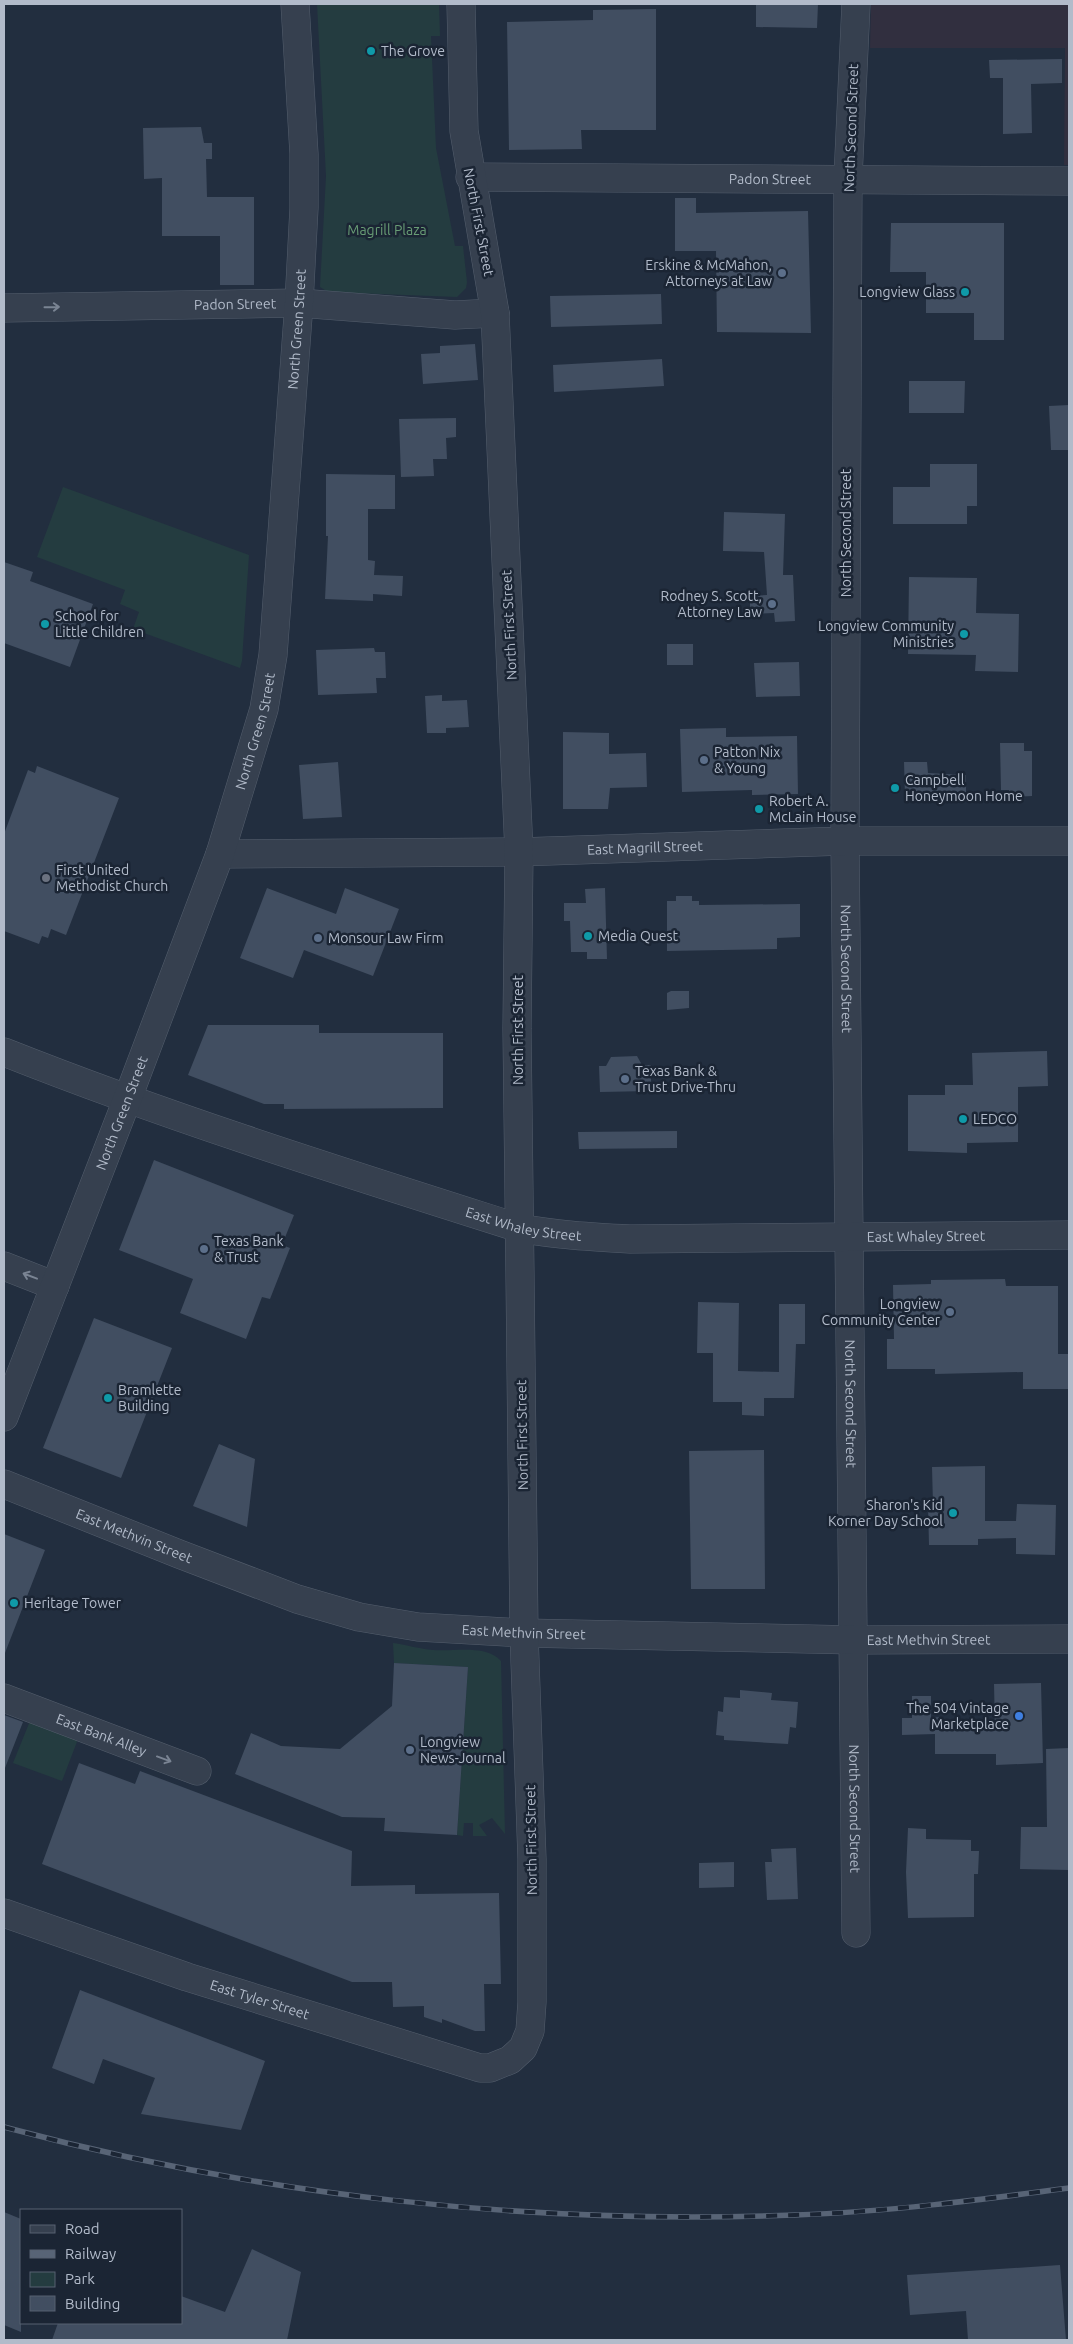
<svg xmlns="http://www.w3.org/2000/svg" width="1073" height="2344" font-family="Ubuntu,sans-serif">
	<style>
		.medical { fill: #312f3f }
		.green { fill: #243c40 }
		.building { fill: #414e61 }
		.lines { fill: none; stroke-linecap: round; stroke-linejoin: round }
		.minor-casing { stroke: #545e6d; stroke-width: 29 }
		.minor { stroke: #36404f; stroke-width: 28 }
		.rail-casing { stroke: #586476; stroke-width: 5.5 }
		.rail { stroke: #1b2534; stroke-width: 4; stroke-dasharray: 11; stroke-linecap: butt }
		.oneway { stroke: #7a8493 }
		.culture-dot { fill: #0f9aa8; stroke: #1b2534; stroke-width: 2 }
		.service-dot { fill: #5c6f8a; stroke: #1b2534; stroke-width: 2 }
		.worship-dot { fill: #6b7280; stroke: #1b2534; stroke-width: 2 }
		.shop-dot { fill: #3f7fe0; stroke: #1b2534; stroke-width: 2 }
		.labels { text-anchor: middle; stroke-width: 5; stroke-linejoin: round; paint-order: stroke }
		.poi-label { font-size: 14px; fill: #b2bbca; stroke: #1b2534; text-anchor: start }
		.street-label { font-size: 14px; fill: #b2bbca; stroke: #1b2534 }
		.park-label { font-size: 14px; fill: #689c75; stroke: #1b2534 }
	</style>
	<rect width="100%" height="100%" fill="#222e3f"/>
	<path class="medical" d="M871,4H1069V165H1064L1065,48H870Z"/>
	<path class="green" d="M317,4H439L440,36H431L436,148L455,246H463L467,282L466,288L457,297L328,292L320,287L326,176Z
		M63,487L249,555L242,661L240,668L133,629L139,612L120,604L125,590L37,557Z
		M393,1643C407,1645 420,1649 433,1650C454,1652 486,1644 501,1661L505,1834L492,1818L479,1825L487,1836H473V1823H464L463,1836L457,1835L468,1667L394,1663Z
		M32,1716L80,1734L62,1781L13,1763Z"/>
	<path class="building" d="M756,4H818L817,28L756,27Z
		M656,9V130H581L582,149L509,150L507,22L593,20V10Z
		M1062,59V83L1031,84L1032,133L1003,134V78H990L989,60Z
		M201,127L204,143H212V159H206L207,197H254V285H220V236H162V178L144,179L143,128Z
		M675,198H696V213L808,211L811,333L717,332L716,251H675Z
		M891,223H1004V340H974V313H926V272H890Z
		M661,294L662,324L551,327L550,296Z
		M475,344L478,380L423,384L421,354L440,353V346Z
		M662,359L664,386L554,392L553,365Z
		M909,381H965L964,413H909Z
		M1069,405V450H1051L1049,406Z
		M456,418V437L446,438L447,459H433L434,476L401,477L399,419Z
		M930,464H977V506H967V524H893V487H930Z
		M326,474L395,475V509H368V560L375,561L374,575L403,576L402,596L373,594V601L325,599L328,536H326Z
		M724,512L785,514L783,575H793L795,621L775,622L774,613L750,614V596L767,595L764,552L723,551Z
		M4,562L33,572L30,581L93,604L70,667L4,643Z
		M909,577L977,578L976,613L1019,614L1018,672L975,671L976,655L908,654Z
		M667,644H693V665H667Z
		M374,648L375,652H385L386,678H376L377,693L318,695L316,650Z
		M799,662L800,696L756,697L754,663Z
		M442,695V701L467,700L469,727L446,728V733H427L425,696Z
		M726,728V737L797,736L798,794L752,795V790L682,792L680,729Z
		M563,732L609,733V754L646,753L647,787L610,788L608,809H563Z
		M1000,743H1024V751H1032V796L1009,797V790H1001Z
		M338,762L342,817L303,819L299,765Z
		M904,762H927L928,773L966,775V793L905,795Z
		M37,766L119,798L66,935L51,929L48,938L42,936L39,944L4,931V834L28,770L35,773Z
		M267,888L336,914L345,888L399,909L373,976L304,950L293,978L240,958Z
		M605,888L607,959H587V952H571L570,921H564V903H586L585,889Z
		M676,896H692V901H699V905L800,904V937L777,938V949L667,951V901H676Z
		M671,991H689V1008L667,1010V993Z
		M208,1025H319V1033H443V1108L284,1109V1104H264L188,1075Z
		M1047,1051L1048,1086L1018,1087V1142L967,1143V1153L908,1151V1095H945V1085H973L972,1053Z
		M637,1056L642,1065H651V1091L600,1092L599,1066H606L611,1057Z
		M677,1131V1148L579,1149L578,1132Z
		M154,1160L294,1215L282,1245L290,1248L270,1299L262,1297L246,1339L180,1313L193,1279L119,1250Z
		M1005,1279L1006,1286H1058V1354H1069V1389H1023V1372L935,1374V1369H887V1339H894L893,1285L931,1284V1280Z
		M698,1302L739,1303L738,1371L779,1372V1304H805V1344H796L794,1398H764V1416L742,1415V1402H713V1353H697Z
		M94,1318L172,1348L121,1478L43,1448Z
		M219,1444L255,1459L247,1527L193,1506Z
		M764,1450L765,1589H691L689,1451Z
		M985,1466V1521H1016L1017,1504L1056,1505L1055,1555L1016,1554V1538L978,1539V1545H929L928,1505H933L932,1467Z
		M4,1534L45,1550L5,1653H4Z
		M394,1663L468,1667L457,1835L384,1831L385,1818L342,1817L235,1774L251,1733L281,1746L340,1749L392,1706Z
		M1041,1683L1043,1763L996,1765V1754H935V1734L902,1735V1718H912V1696H931V1718L939,1717V1728H995L994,1684Z
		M740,1690L772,1693L771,1700L798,1702L796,1728L790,1727L788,1744L724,1740V1736L716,1735L718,1711L723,1712L724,1697L740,1698Z
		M4,1715L23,1722L5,1768L4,1767Z
		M1069,1748V1870L1020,1869L1021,1827H1047L1046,1749Z
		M79,1763L135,1784L140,1771L352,1851L351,1886L415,1885V1894L499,1893L501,1984H484L485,2031H475L442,2019V2023L424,2017V2006L393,2007L392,1982H352L42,1864Z
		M908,1828L926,1829V1839L971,1840V1851H979L978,1874H974V1917L908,1918L906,1872Z
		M796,1848L798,1899L767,1900L765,1862H772L771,1849Z
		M734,1862V1887L699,1888V1863Z
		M80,1990L265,2061L241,2130L141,2114L155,2078L103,2059L94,2084L52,2068Z
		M4,2212L21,2219V2332L4,2325Z
		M252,2249L301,2272L287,2340H52L58,2323H181V2296L225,2312Z
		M1060,2265L1066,2340H968L966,2311L910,2315L907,2275Z"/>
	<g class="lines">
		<g class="minor-casing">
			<g id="minor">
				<path id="s1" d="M856,4L848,178L845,841L856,1933"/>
				<path id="s2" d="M470,177L1069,181"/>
				<path id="s3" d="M4,308L299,303L455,315L495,313"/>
				<path id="s4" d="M220,854L519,852L845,841H1069"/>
				<path id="s5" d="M4,1052C173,1119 346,1173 519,1228C556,1235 592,1237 630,1239L1069,1235"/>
				<path d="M4,1266L55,1286"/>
				<path id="s6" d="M4,1417L127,1100L220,854L264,709L273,655L299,303L304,208V154L295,4"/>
				<path id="s7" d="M4,1484L179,1554L297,1599L359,1617L418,1627L524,1633L855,1640L1069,1639"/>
				<path id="s8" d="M4,1698L197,1771"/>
				<path id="s9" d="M4,1913L187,1977L480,2068H490L510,2060L523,2048L530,2031L532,2002V1859L524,1633L520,1275L517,1029L519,852L495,313L464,131L461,4"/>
			</g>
		</g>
		<use href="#minor" class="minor"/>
		<g class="rail-casing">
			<path id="rail" d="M4,2127C260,2196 530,2225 795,2215C887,2212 978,2200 1069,2188"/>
		</g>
		<use href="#rail" class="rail"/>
	</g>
	<defs><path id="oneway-shaft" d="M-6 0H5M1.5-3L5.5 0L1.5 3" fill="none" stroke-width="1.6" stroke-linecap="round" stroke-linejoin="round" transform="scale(1.25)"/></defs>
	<g class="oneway">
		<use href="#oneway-shaft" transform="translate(52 307) rotate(-1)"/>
		<use href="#oneway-shaft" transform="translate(30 1276) rotate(-159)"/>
		<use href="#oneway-shaft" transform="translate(164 1759) rotate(20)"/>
	</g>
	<g class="culture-dot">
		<circle cx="371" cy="51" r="5"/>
		<circle cx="965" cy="292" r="5"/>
		<circle cx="45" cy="624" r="5"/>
		<circle cx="964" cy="634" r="5"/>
		<circle cx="895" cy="788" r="5"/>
		<circle cx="759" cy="809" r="5"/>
		<circle cx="588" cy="936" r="5"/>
		<circle cx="963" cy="1119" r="5"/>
		<circle cx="108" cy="1398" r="5"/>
		<circle cx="953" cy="1513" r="5"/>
		<circle cx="14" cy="1603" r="5"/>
	</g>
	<g class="service-dot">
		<circle cx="782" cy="273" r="5"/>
		<circle cx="772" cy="604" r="5"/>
		<circle cx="704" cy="760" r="5"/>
		<circle cx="318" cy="938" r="5"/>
		<circle cx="625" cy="1079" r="5"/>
		<circle cx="204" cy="1249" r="5"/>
		<circle cx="950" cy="1312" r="5"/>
		<circle cx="410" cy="1750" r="5"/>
	</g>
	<circle class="worship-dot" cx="46" cy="878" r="5"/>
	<circle class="shop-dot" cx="1019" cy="1716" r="5"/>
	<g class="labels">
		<g class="poi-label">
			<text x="381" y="56">The Grove</text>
			<text x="772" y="270" text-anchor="end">Erskine &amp; McMahon,<tspan x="772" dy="16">Attorneys at Law</tspan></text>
			<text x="955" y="297" text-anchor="end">Longview Glass</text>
			<text x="762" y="601" text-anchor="end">Rodney S. Scott,<tspan x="762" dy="16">Attorney Law</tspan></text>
			<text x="55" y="621">School for<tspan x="55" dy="16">Little Children</tspan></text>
			<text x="954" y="631" text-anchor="end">Longview Community<tspan x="954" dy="16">Ministries</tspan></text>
			<text x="714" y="757">Patton Nix<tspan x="714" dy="16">&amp; Young</tspan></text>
			<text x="905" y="785">Campbell<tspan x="905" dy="16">Honeymoon Home</tspan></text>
			<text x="769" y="806">Robert A.<tspan x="769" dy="16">McLain House</tspan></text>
			<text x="56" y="875">First United<tspan x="56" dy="16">Methodist Church</tspan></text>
			<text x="598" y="941">Media Quest</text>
			<text x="328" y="943">Monsour Law Firm</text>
			<text x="635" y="1076">Texas Bank &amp;<tspan x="635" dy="16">Trust Drive-Thru</tspan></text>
			<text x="973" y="1124">LEDCO</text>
			<text x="214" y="1246">Texas Bank<tspan x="214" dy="16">&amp; Trust</tspan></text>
			<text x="940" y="1309" text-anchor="end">Longview<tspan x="940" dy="16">Community Center</tspan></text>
			<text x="118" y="1395">Bramlette<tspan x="118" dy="16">Building</tspan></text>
			<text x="943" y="1510" text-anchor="end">Sharon's Kid<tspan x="943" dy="16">Korner Day School</tspan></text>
			<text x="24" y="1608">Heritage Tower</text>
			<text x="1009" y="1713" text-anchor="end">The 504 Vintage<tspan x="1009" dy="16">Marketplace</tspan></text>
			<text x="420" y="1747">Longview<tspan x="420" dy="16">News-Journal</tspan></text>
		</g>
		<g class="street-label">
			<text transform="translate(851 128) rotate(-88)" y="5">North Second Street</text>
			<text dy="5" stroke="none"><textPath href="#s2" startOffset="300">Padon Street</textPath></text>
			<text transform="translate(479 222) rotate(79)" y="5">North First Street</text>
			<text dy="5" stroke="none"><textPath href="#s3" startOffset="231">Padon Street</textPath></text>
			<text dy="5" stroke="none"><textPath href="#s6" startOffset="1136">North Green Street</textPath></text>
			<text transform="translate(846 533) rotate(-90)" y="5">North Second Street</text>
			<text transform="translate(509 625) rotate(-93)" y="5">North First Street</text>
			<text dy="5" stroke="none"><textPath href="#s6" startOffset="731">North Green Street</textPath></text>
			<text dy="5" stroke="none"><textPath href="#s4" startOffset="425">East Magrill Street</textPath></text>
			<text dy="5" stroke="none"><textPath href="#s1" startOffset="965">North Second Street</textPath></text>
			<text transform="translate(518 1030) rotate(-90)" y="5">North First Street</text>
			<text dy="5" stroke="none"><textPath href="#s6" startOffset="326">North Green Street</textPath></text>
			<text dy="5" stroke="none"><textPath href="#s5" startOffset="548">East Whaley Street</textPath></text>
			<text dy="5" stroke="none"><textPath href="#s5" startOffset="952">East Whaley Street</textPath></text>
			<text dy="5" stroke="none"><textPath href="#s1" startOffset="1400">North Second Street</textPath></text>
			<text transform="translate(522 1435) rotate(-91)" y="5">North First Street</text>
			<text dy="5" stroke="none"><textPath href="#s7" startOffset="140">East Methvin Street</textPath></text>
			<text dy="5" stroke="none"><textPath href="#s7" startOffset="545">East Methvin Street</textPath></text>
			<text dy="5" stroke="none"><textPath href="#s7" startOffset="950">East Methvin Street</textPath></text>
			<text dy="5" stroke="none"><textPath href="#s8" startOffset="104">East Bank Alley</textPath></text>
			<text dy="5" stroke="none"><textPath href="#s1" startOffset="1805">North Second Street</textPath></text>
			<text transform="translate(531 1840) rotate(-91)" y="5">North First Street</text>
			<text dy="5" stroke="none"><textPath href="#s9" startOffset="270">East Tyler Street</textPath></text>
		</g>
		<g class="park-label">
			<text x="387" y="235">Magrill Plaza</text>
		</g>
	</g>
	<rect width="1073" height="2344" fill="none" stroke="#b2bbca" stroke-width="10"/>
	<rect x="20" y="2209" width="162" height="115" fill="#1b2534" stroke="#576170"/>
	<rect x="30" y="2225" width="25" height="8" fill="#36404f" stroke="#576170"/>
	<text x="65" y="2234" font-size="15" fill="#b2bbca">Road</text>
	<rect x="30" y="2250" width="25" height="8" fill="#586476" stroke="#576170"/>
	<text x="65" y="2259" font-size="15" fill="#b2bbca">Railway</text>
	<rect x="30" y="2272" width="25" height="15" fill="#243c40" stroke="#576170"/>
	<text x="65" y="2284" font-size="15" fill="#b2bbca">Park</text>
	<rect x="30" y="2296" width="25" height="15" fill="#414e61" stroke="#576170"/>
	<text x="65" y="2309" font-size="15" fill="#b2bbca">Building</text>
</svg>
